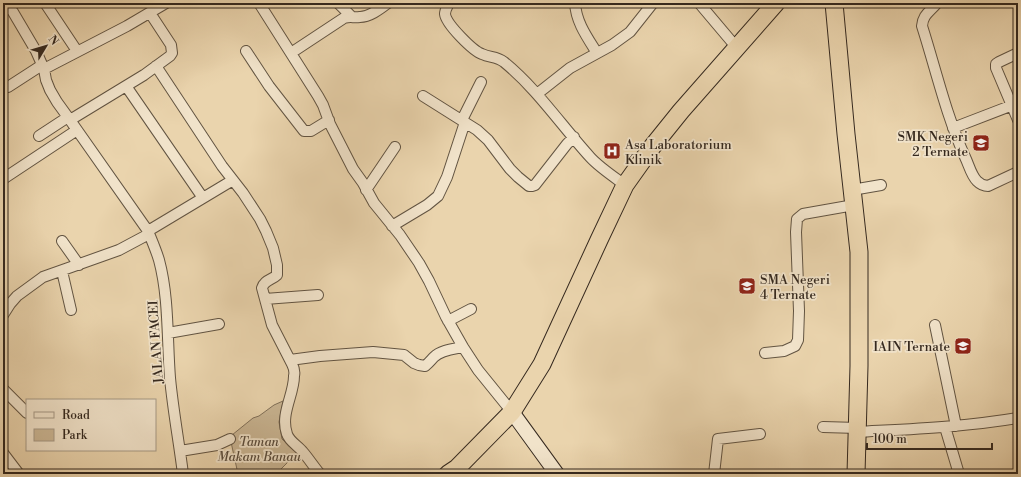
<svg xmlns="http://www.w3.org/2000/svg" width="1021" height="477" font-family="'Libre Bodoni',serif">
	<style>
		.green { fill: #cbb795; stroke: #80705a }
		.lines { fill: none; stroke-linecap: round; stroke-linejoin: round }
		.minor-casing { stroke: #625442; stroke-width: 12 }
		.secondary-casing { stroke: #35291f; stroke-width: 16 }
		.trunk-casing { stroke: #35291f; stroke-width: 19 }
		.minor { stroke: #f1e3ca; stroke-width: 10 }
		.secondary { stroke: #f1e3ca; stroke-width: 14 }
		.trunk { stroke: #ead4ad; stroke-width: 17 }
		.labels { text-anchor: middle; stroke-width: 3.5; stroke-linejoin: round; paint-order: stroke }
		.poi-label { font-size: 13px; fill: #35291f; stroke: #f1e3ca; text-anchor: end }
		.street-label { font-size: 13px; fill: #35291f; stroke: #f1e3ca }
		.park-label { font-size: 13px; font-style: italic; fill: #5a4c3c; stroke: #f1e3ca }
	</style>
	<rect width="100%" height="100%" fill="#ead4ad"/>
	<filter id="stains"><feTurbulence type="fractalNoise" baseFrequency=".005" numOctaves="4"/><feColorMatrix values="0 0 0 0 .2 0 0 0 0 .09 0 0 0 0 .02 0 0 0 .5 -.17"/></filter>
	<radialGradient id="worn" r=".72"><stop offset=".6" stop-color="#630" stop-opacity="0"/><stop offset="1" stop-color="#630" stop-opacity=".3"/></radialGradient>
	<path class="green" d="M283,401L279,422L282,439L297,453L276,474H238L231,442L232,435L253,418L259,416L274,405Z"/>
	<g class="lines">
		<g class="minor-casing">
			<path id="minor" d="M6,3L13,12L36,51L44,69L46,80L50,90L57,102L70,120L148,231C152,241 156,250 159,260C169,297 167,339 170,378C173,410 179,442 183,474
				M45,3L77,51
				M259,3L318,96L323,105L330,124L353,169L363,183L374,203L400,235L419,263L429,281L446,317L463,347L478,370L512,412
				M338,3L351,16
				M449,3C447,7 445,10 445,14C446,24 473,51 482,54C490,58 496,56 504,62C537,89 561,125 590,157C599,167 614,177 625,185
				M575,3C576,22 587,37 597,53
				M699,3L737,48
				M937,3C930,12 923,14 922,26C936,70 946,115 965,157C969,165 971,175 977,181C980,184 984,186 988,186L1018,172
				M246,51L269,86L304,131H311L329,120
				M291,53L344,18C352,16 352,18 360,17C370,17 380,9 388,3
				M1018,53L999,62L996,64V68L1018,120
				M156,66L222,166L243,193L260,219L266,231L273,248L277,265V275C272,280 264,280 262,288L272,325L292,364C294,368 295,372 294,376C294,395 280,414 287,434C289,441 298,446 303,452C309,459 314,467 320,474
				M44,69L127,26L166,3
				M126,86L203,198
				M8,87L42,65
				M537,94L570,68L612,45L630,32L653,3
				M423,96L477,130L488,140L510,169L518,177L529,186H532L535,185L567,144L574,137
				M70,120L144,75L170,56L172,53L171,45L150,13
				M462,120L481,82
				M953,128L1018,103
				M39,136L68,117
				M3,179L77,130
				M366,190L395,147
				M852,190L881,185
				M392,226L427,205L438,196L447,177L465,122
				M148,231L233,180
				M62,241L79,265
				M62,271L71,310
				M265,299L318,295
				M3,315L10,304L17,296L43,277L119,250L149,234
				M448,321L471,309
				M935,325L956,426
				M168,333L219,324
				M765,353L784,351L795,346L798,340L799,311L796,232L797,219L803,214L854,205
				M290,360L320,356L373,352L404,355L414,363L419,365L425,366C430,362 431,360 434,357C441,350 454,349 463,347
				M3,389L27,413
				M823,427L858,428
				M945,427L959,474
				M858,432C911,429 965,427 1018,418
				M180,451L217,445L230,439
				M3,453L19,474
				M714,474L718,439L760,434"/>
		</g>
		<g class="secondary-casing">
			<path id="secondary" d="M512,412L557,474"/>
		</g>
		<g class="trunk-casing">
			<path id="trunk" d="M834,3L846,134L859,252V366L856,474
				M448,474L457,468L512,412L542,364L599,240L625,185L652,147L681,111L776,3"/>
		</g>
		<use href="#minor" class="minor"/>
		<use href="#secondary" class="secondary"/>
		<use href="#trunk" class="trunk"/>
	</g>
	<defs>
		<g id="school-square" transform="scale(0.9)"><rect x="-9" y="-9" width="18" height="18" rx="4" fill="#8f2418" stroke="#f1e3ca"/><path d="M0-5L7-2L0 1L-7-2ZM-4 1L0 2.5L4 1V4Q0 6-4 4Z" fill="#fff"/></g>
		<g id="hospital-square" transform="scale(0.9)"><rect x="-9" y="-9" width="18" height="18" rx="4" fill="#8f2418" stroke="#f1e3ca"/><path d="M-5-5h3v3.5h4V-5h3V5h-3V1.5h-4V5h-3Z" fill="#fff"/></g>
		<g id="university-square" transform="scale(0.9)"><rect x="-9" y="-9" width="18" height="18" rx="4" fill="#8f2418" stroke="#f1e3ca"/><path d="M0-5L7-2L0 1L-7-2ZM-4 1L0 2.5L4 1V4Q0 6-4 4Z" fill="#fff"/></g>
	</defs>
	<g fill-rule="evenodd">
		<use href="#school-square" x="981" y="143"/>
		<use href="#hospital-square" x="612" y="151"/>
		<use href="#school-square" x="747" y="286"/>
		<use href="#university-square" x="963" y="346"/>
	</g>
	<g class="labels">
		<g class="poi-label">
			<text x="968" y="141">SMK Negeri<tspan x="968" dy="15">2 Ternate</tspan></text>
			<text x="625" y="149" text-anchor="start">Asa Laboratorium<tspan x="625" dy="15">Klinik</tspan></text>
			<text x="760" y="284" text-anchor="start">SMA Negeri<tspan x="760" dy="15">4 Ternate</tspan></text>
			<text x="950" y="351">IAIN Ternate</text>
		</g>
		<g class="street-label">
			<text transform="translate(155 342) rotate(-94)" y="5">JALAN FACEI</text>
		</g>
		<g class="park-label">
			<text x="259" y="446">Taman<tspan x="259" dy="15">Makam Banau</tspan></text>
		</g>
	</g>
	<rect width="1021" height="477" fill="none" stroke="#ead4ad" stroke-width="16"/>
	<rect x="4" y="4" width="1013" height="469" fill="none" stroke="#35291f" stroke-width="2"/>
	<rect x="8" y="8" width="1005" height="461" fill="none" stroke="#35291f"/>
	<rect x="26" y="399" width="130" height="52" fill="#f1e3ca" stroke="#a69986"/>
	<rect x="34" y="412" width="20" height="6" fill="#f1e3ca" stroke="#a69986"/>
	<text x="62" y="419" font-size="12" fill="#35291f">Road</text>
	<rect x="34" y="429" width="20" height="12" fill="#cbb795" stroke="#a69986"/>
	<text x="62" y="439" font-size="12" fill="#35291f">Park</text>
	<g transform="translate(46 46) rotate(52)" stroke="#f1e3ca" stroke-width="3" paint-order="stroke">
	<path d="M0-3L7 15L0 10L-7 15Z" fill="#35291f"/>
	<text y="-6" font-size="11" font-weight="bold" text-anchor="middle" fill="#35291f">N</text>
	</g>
	<path d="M867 443v6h125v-6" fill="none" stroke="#35291f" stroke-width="2"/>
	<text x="873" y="443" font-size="12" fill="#35291f" stroke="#f1e3ca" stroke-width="3" paint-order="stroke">100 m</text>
	<rect width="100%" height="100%" filter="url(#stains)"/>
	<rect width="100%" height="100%" fill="url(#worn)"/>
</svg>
